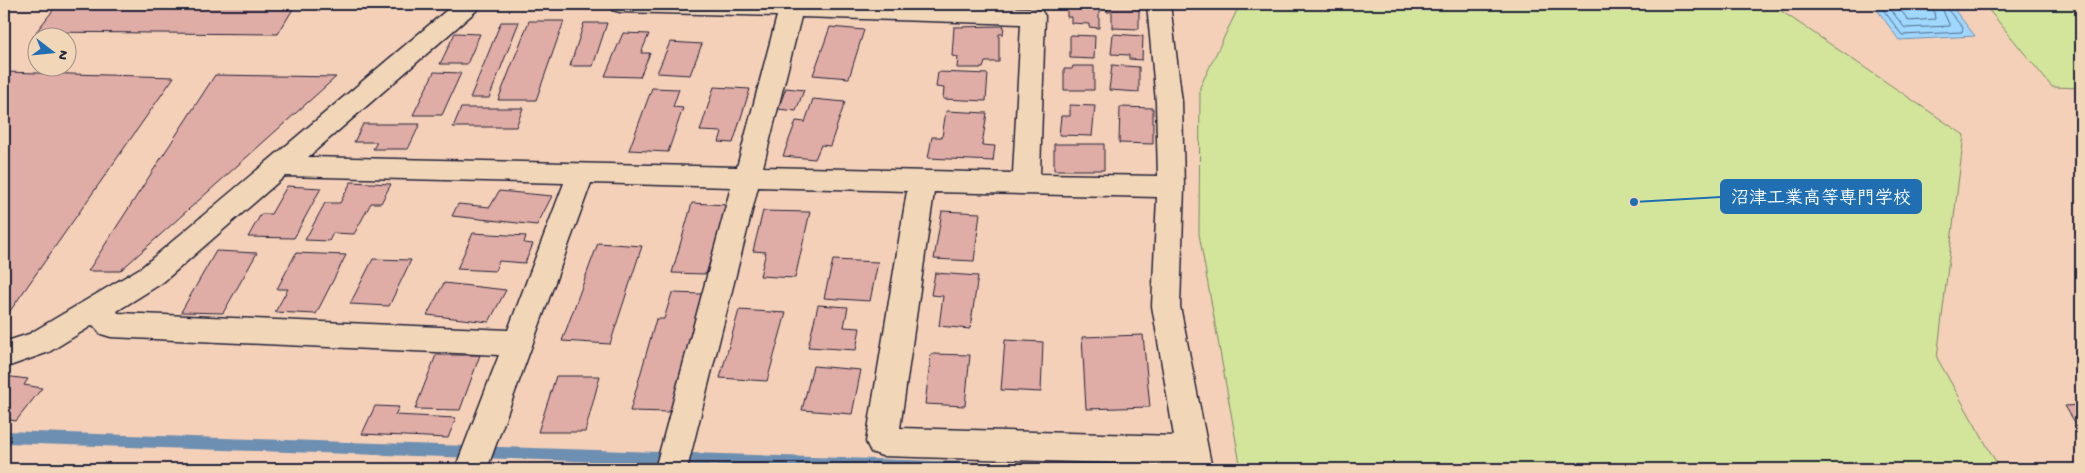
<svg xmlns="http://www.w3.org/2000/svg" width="2085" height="473" font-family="'Gochi Hand','Klee One',sans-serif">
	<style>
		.green { fill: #d2e59a; stroke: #7a846a }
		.water { fill: #9fd7ff; stroke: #6d8fb1 }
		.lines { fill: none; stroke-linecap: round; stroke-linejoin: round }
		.shore { stroke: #546a89; stroke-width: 1 }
		.stream { fill: #6d8fb1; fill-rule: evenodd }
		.building { fill: #dfaca6; stroke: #22223b }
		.minor-casing { stroke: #22223b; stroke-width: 3 }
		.minor { fill: #f1d6b8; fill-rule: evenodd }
		.leader { fill: none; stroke: #1f6fb2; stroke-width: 2 }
		.callout-dot { fill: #1f6fb2; stroke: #f1d6b8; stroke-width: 2 }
		.callout { fill: #1f6fb2; stroke: #1f6fb2; stroke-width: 2 }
		.callout-label { font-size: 18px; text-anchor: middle; font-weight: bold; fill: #fff }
	</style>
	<rect width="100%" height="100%" fill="#f5d0b8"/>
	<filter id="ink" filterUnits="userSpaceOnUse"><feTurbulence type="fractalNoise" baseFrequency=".02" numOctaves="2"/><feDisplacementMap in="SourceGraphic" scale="10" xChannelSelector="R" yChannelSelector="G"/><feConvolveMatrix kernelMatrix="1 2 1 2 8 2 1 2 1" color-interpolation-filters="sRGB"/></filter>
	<g filter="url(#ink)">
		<path class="green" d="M1240,4H1771L1964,135L1937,358L2000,469H1241L1199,234L1200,87Z
			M1984,4H2081V88L2052,87Z"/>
		<path class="water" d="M1873,4H1950L1975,36L1899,40Z"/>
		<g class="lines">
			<path class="shore" d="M1879,4L1902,35L1962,32L1963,28L1947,9L1946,4
				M1886,4L1905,28L1950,26L1940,4
				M1896,4L1909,21L1935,19L1933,4"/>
			<path class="stream" d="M4,431L1001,463L1006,465L1007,469H824L4,443Z"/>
		</g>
		<path class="building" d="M58,4H296L278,34L36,32Z
			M1107,4L1139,5V29L1112,28V12H1107Z
			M1179,4H1219L1220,7H1179Z
			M1067,5H1099V28L1089,27V24L1071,23V17H1067Z
			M529,21H564L536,100H498Z
			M501,22H519L489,98H470Z
			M584,23H607L593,66H570Z
			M1004,26L1003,34H999V62H985L983,68H957L958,57L952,56L954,27Z
			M830,27L864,30L849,78L813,75Z
			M455,33L480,34L467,64H440Z
			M623,33L649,34L641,53H650L640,77L605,76Z
			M1113,34L1143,36L1142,60L1129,59V55L1111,54Z
			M1070,35L1095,36L1094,59L1070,58Z
			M670,42L702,44L690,75L657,73Z
			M1112,65L1139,67V92L1109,90Z
			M1073,66H1094V90H1064V69H1072Z
			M4,72L174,77L10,311H4Z
			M434,72L461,73L442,115H413Z
			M938,72L988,74L986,101L943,99L944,88L936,87Z
			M215,75L336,77L120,271H88Z
			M714,87L750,89L733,143L719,142L722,132L700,131Z
			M652,88L679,89L673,107L683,108L668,152L629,150Z
			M786,88L804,90L796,111L778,109Z
			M813,99L845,102L830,146L821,145L815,159L783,156L796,121L805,122Z
			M1070,105L1095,106L1092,136L1059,135L1061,116H1070Z
			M1120,107L1153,108V144L1119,143Z
			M461,108H523L516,127H453Z
			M946,111L987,113L982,145L995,146L993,161L928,158L932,137H942Z
			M363,124H420L408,149H373L377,142H354Z
			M1054,144H1104V170H1054Z
			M351,182L391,184L381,203H371L354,234L333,233L329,241L305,240L325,203H340Z
			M287,186L321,188L294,238L248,237L261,214H271Z
			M499,191L552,196L537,225L452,216L458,204L490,207Z
			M692,203L727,205L706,274L672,273Z
			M763,211L810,212L795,278L760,276L766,252L753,251Z
			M942,211L980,213L974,261L934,259Z
			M473,233L526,236L524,243L533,244L525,263L499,261L495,271L457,269Z
			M598,243L642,246L610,344L562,341Z
			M216,251L257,253L223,313L181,312Z
			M296,253L346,255L316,314L275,312L288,289H277Z
			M373,259L411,260L389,306L350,304Z
			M833,260L878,262L870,301L824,298Z
			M935,273L978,276L970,329L939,326L943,296L931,295Z
			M444,283L506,290L489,322L427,315Z
			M672,293L702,294L670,412L630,411L656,319H664Z
			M818,305L848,307L844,327L860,328L856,350L808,347Z
			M739,310L786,313L767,381L720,378Z
			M1143,335L1150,407L1086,409L1082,337Z
			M1005,340L1043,342L1041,392L1001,390Z
			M931,354L970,355L965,406L925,404Z
			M436,355H480L460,410L415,409Z
			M813,366L861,370L852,414L802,410Z
			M4,376L28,379L24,385L42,388L16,421L4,419Z
			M556,376H600L585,432H538Z
			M2081,405V432L2065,406Z
			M375,406L399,407L395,415L456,418L448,438L362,434Z"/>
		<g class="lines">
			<g class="minor-casing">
				<path id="minor" d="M454,4H481L477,10L308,157L737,167L777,16L620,12L612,10L609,4H885L1033,8L1041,10L1045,16L1040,174L1158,176L1156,102L1147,4H1170L1182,102L1184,187L1180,306L1212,469H1180L1179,465L882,456L871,452L866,442L907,191L758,187L687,469H655L731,187L591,183L487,469H455L499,355L111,337L101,334L93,325L49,352L4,368V342L29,334L142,267ZM801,17L1021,24L1013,173L763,167ZM285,176L564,183L508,330L118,313L117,311L162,283ZM934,192L1157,197L1152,306L1174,436L900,428Z"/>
			</g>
			<use href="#minor" class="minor"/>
		</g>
	</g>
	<path class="leader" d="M1634 202L1721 197"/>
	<circle class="callout-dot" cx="1634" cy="202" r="5"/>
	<rect class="callout" x="1721" y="180" width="200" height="33" rx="5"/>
	<g class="callout-label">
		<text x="1821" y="203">沼津工業高等専門学校</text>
	</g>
	<rect width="2085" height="473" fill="none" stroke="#f1d6b8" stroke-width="20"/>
	<rect x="10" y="10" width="2065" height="453" fill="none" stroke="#22223b" stroke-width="2" filter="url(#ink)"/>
	<g transform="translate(52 52) rotate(106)"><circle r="24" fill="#f1d6b8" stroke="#9e8e86"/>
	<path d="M0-4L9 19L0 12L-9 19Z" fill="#1f6fb2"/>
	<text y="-8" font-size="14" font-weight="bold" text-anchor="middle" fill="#22223b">N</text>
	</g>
</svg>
